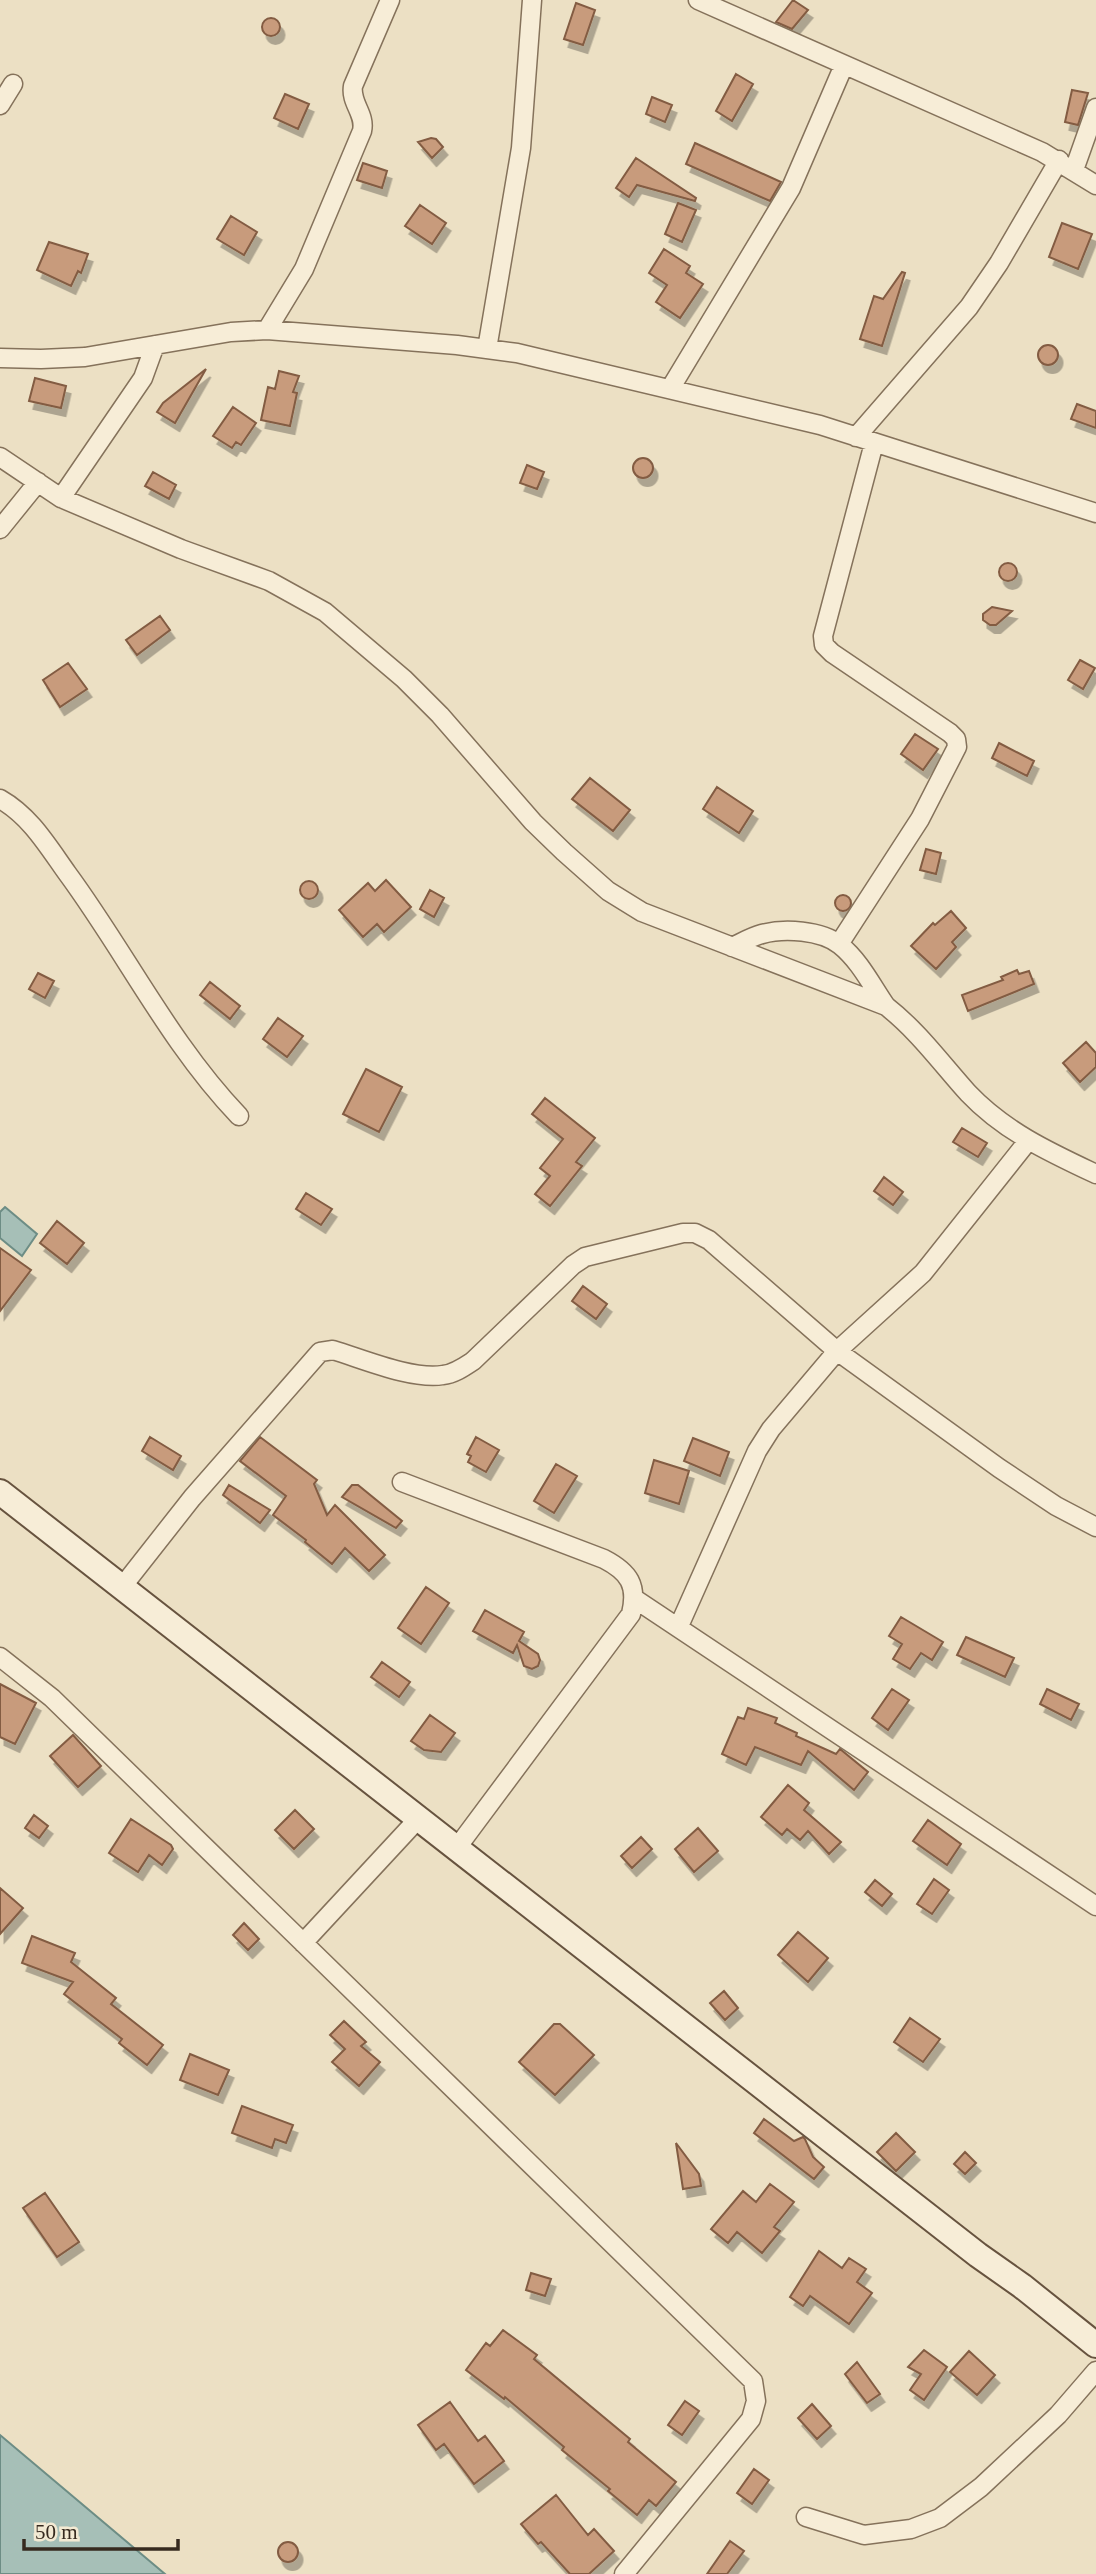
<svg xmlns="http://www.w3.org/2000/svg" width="1096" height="2574" font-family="'Times New Roman',serif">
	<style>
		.water { fill: #a6bfb7; stroke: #6d8d85; stroke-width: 2 }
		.building { fill: #c89b7c; stroke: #835c43; stroke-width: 2; filter: url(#shadow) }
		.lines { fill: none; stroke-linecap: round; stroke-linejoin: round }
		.minor-casing { stroke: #85725b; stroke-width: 21 }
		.secondary-casing { stroke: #67533f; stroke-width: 28 }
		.minor { stroke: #f7edd7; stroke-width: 18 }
		.secondary { stroke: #f7edd7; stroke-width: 24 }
	</style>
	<defs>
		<filter id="shadow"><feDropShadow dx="4.5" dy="8" stdDeviation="0" flood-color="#0004"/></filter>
	</defs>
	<rect width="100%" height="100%" fill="#ece0c4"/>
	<path class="water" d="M5,1207L37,1234L22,1256L0,1238V1212Z
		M0,2435L165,2574H0Z"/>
	<path class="building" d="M793,0L808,10L792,29L776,22Z
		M576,3L595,10L583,45L564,39Z
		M262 27a9 9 0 1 1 18 0a9 9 0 1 1-18 0Z
		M736,74L753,84L732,121L716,111Z
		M1072,90L1088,93L1078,125L1065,122Z
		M285,94L309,104L298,129L274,118Z
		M652,97L672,105L665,122L646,114Z
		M431,138L436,139L443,147L432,158L418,142Z
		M695,143L781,182L770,201L686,164Z
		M636,158L696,198L695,201L637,185L629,197L616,188Z
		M363,163L387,171L382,188L357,180Z
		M678,203L696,210L682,242L665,234Z
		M420,205L446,223L432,244L405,226Z
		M231,216L257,232L244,255L217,239Z
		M1062,223L1092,234L1078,269L1049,257Z
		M49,242L88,254L81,273L78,271L71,286L37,270Z
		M664,249L690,266L686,273L703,284L680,318L656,302L667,285L649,273Z
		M902,272L905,273L882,346L860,339L874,296L883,299Z
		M1038 355a10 10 0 1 1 20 0a10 10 0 1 1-20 0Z
		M206,369L175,423L157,412L163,403Z
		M279,371L299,376L293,392L297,393L290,426L261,420L268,387L275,389Z
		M35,378L66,386L61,408L29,401Z
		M1077,404L1096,411V428L1071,419Z
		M233,407L256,423L241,445L236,442L232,448L213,436Z
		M633 468a10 10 0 1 1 20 0a10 10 0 1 1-20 0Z
		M527,465L544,472L537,489L520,483Z
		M153,472L176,485L169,499L145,486Z
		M999 572a9 9 0 1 1 18 0a9 9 0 1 1-18 0Z
		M992,607L1012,611L996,625H990L983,620V614Z
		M160,616L170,630L137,655L126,640Z
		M1080,660L1095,668L1083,689L1068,680Z
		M68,663L87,689L60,707L43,680Z
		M915,734L938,749L923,770L901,754Z
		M999,743L1034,761L1027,776L992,758Z
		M590,778L630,810L613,831L572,799Z
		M717,787L753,811L739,833L703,809Z
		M926,849L941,853L936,874L920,870Z
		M386,880L411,907L384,932L377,924L363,937L339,910L368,883L375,891Z
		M300 890a9 9 0 1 1 18 0a9 9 0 1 1-18 0Z
		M430,890L444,898L434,917L420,909Z
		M835 903a8 8 0 1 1 16 0a8 8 0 1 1-16 0Z
		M951,911L966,928L952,942L956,947L936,969L911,946L933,923L935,925Z
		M1017,970L1019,974L1029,971L1034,984L968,1011L962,995L1003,980L1001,977Z
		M38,973L54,981L45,998L29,989Z
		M210,982L240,1006L230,1019L200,995Z
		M278,1018L303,1036L287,1057L263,1039Z
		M1086,1042L1096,1053V1067L1080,1082L1063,1063Z
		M366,1069L402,1087L379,1132L343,1114Z
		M545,1098L595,1138L576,1162L582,1166L550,1206L535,1194L550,1176L540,1168L563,1139L532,1114Z
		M962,1128L987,1143L978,1157L953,1142Z
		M884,1177L903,1192L893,1205L874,1191Z
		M306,1193L332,1209L321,1225L296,1209Z
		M57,1221L84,1243L67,1264L40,1243Z
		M0,1248L31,1270L0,1311Z
		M583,1286L607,1304L596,1319L572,1301Z
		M150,1437L181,1456L173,1470L142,1451Z
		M260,1437L317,1480L314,1484L327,1515L335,1505L385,1555L369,1571L345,1548L332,1564L305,1542L306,1540L273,1515L286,1496L240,1461Z
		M476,1437L499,1450L486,1472L468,1462L471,1456L467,1454Z
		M693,1438L729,1452L720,1476L684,1461Z
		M654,1460L689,1471L679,1504L645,1493Z
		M556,1464L577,1476L554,1513L534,1501Z
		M229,1485L270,1510L260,1523L223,1495Z
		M352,1485H358L402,1521L396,1528L342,1497Z
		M426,1587L449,1603L421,1644L398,1628Z
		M485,1610L524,1632L519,1641L538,1654L540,1660L538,1666L532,1669L524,1666L517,1645L513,1653L473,1631Z
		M901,1617L943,1642L932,1660L921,1653L910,1669L893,1659L902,1644L889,1636Z
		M966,1637L1014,1658L1005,1677L957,1655Z
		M382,1662L410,1682L399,1697L371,1677Z
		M0,1684L36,1703L15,1744L0,1737Z
		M892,1689L909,1700L888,1730L872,1718Z
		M1047,1689L1079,1704L1071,1720L1040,1704Z
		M748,1708L777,1718L775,1723L797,1733L796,1736L836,1754L840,1749L868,1772L854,1790L808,1751L801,1765L755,1747L746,1765L722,1754L738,1717L744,1719Z
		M430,1715L455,1733L441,1752L424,1750L411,1741Z
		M73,1735L101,1766L78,1787L50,1756Z
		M788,1785L809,1803L804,1810L841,1842L829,1854L808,1831L800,1840L787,1829L782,1835L761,1817Z
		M295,1810L314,1829L294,1849L275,1830Z
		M34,1815L48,1826L39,1838L25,1828Z
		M131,1819L171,1845L173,1849L162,1865L149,1855L138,1872L109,1853Z
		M928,1820L961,1844L947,1865L913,1841Z
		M698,1828L718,1851L694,1872L675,1849Z
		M641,1837L652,1849L632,1868L621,1856Z
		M934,1879L949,1890L932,1914L917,1904Z
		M875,1880L892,1894L882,1906L865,1892Z
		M0,1888L23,1908L0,1934Z
		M244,1923L259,1939L248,1950L233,1935Z
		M798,1932L828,1958L808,1982L778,1955Z
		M32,1936L75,1953L71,1962L116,1998L111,2004L163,2045L147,2065L119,2043L122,2039L64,1994L73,1982L22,1963Z
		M724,1991L738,2008L725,2020L710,2003Z
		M910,2018L940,2039L923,2062L894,2042Z
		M344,2021L366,2042L361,2046L380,2062L359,2086L332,2062L345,2049L330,2035Z
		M554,2024H560L594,2055L555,2095L519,2062Z
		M190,2054L229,2070L218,2095L180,2080Z
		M242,2106L293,2125L286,2143L275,2139L272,2148L232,2133Z
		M764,2119L794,2141L803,2137L805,2139L813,2157L824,2167L814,2179L754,2133Z
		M896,2133L915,2152L896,2171L877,2152Z
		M676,2143L699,2174L701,2186L683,2189Z
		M965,2152L976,2163L965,2174L954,2164Z
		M770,2184L794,2202L774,2227L780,2231L762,2253L737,2232L728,2243L711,2229L743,2191L756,2202Z
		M45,2193L79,2242L57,2257L23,2208Z
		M819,2251L842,2268L849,2258L866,2269L857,2282L872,2293L849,2324L810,2296L803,2306L790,2297Z
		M531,2273L551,2279L545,2296L526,2290Z
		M503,2330L537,2355L534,2359L630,2439L628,2442L676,2482L656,2506L649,2500L637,2515L608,2491L610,2489L562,2450L564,2447L505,2397L504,2399L466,2370L486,2343L490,2346Z
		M924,2350L947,2367L924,2400L910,2390L921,2374L908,2367Z
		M969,2351L995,2375L977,2395L950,2372Z
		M857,2362L880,2394L867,2403L845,2374Z
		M685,2401L699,2411L682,2435L668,2425Z
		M450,2402L478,2441L485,2436L504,2461L474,2484L444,2444L436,2450L418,2425Z
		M812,2404L831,2426L817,2439L798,2418Z
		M754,2469L769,2480L752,2504L737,2493Z
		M556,2495L588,2535L594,2529L614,2551L589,2574H570L541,2542L538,2544L521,2524Z
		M730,2541L744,2551L727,2574H707Z
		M278 2552a10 10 0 1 1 20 0a10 10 0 1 1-20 0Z"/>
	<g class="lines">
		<g class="minor-casing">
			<path id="minor" d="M698,0L1042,152L1096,185
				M0,105L13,84
				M1074,170L1096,108
				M267,330L304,269L362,131C366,114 350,103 353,86L390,0
				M487,349L521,148L532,0
				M0,358L41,359L85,357L231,332L267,330L457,345L517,353L820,425L1096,513
				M670,389L791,188L844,65
				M856,437L969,307L999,263L1059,160
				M0,457L61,498L181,549L269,581L325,612L404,679L440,715L533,822L564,852L608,891L642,912L886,1006C918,1031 941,1063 968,1093C1004,1131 1049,1152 1096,1174
				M61,498L143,378L155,345
				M0,529L38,482
				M0,799C30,816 47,845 67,873C126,953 170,1044 239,1116
				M839,944L920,819L957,747L956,739L950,733L832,653L824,645L823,636L874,443
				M732,947C741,943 751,937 762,934C784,928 821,930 840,945C860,961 872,986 886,1006
				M402,1482L604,1559C629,1572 638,1585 631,1614L456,1849
				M122,1587L192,1498L320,1352L333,1350C363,1359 412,1380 443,1375C454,1374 464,1367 473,1361L573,1265L585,1257L683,1233H695L709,1240L837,1351L999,1468L1056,1506L1096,1527
				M635,1599L1096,1906
				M679,1626L757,1451L771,1429L837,1351L923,1273L1028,1141
				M0,1657L52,1698L753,2381L756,2401L751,2419L624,2574
				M303,1943L418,1819
				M806,2517L864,2535L911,2529L940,2518L981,2487L1058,2415L1096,2371"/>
		</g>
		<g class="secondary-casing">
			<path id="secondary" d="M0,1492L978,2255L1022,2286L1096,2345"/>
		</g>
		<use href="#minor" class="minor"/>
		<use href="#secondary" class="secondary"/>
	</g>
	<path d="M24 2539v10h154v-10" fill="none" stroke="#362a1f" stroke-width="3.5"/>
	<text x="35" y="2539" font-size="21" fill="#362a1f" stroke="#f3ead3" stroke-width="5" paint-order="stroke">50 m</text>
</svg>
